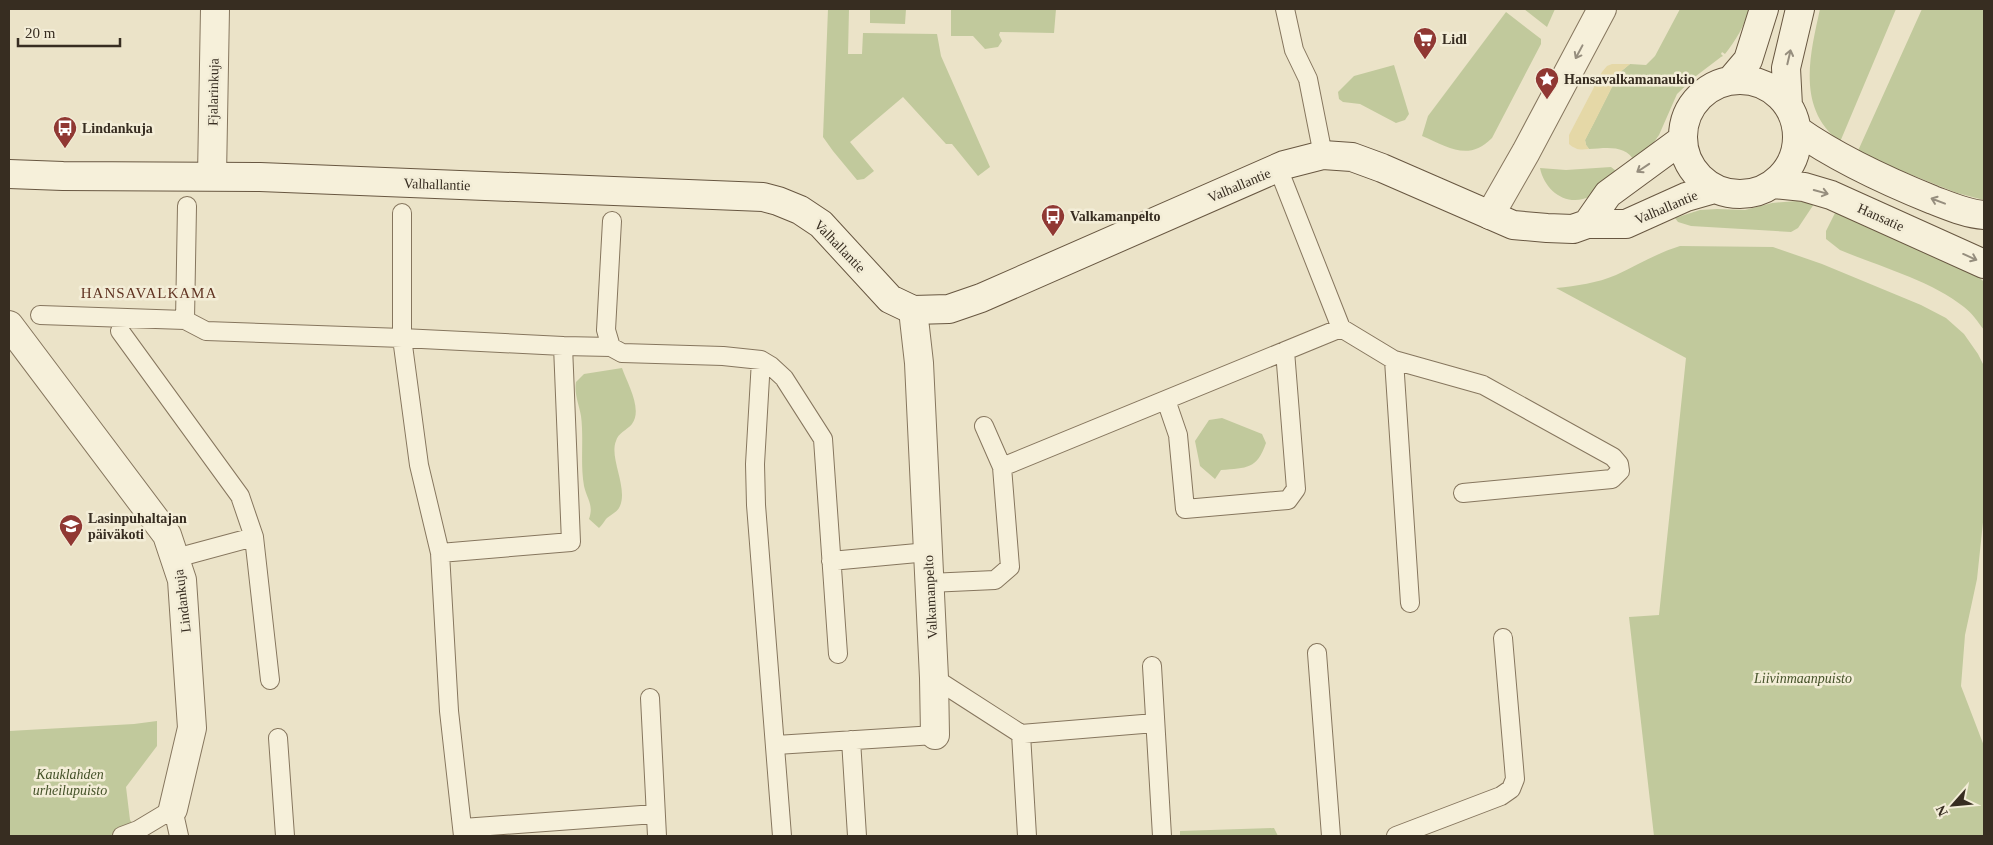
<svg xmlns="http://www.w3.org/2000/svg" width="1993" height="845" font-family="'Times New Roman',serif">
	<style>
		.green { fill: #c1c99c }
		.sand { fill: #e5d8a7 }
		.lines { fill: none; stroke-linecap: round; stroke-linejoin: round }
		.lane-casing { stroke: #86765e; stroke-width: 20 }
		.street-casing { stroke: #86765e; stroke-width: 30 }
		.secondary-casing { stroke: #685741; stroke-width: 30 }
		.lane { stroke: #f6f0da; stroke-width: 18 }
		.street { stroke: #f6f0da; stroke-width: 28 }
		.secondary { stroke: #f6f0da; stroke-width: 28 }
		.oneway { stroke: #968e7e }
		.labels { text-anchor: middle; stroke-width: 5; stroke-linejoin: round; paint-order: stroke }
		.poi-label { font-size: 14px; font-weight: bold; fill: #372d21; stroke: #f3edd7; text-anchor: start }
		.street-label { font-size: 14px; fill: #372d21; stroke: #f3edd7 }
		.park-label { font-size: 14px; font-style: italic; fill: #455229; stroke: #f3edd7 }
		.neighbourhood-label { font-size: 15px; letter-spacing: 1px; fill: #613423; stroke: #f3edd7 }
	</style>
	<rect width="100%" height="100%" fill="#ebe3c8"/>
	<path class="green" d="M828,9H849L848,54H862L863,33L937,34L941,56L990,167L978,176L952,144H946L903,97L850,142L874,171L864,179L857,180L833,151L823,137Z
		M870,9H906L905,24L870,23Z
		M951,9H1056L1054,33L1000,32L999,35L1002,41L998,47L985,49L973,36H951Z
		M1524,9H1555L1547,27Z
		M1680,9H1749C1744,27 1736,40 1725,54L1722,52L1721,54L1723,56L1721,57L1696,76L1677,94L1659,135L1652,145L1635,162C1626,144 1606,148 1589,149L1586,145L1585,140L1619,73L1630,64L1646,65L1655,56Z
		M1820,9H1896L1840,142C1796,108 1810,55 1820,9Z
		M1922,9H1984V200L1957,193L1857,153Z
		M1506,12L1541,39V44L1492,138C1468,162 1449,147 1422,136L1428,116Z
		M1394,65L1409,114L1405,120L1396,123L1360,104L1343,102L1339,99L1338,92L1354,76Z
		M1611,167L1620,174C1611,181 1602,190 1591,196C1568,208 1545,192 1540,168L1566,170Z
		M1797,201L1814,204L1798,228L1791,232L1691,226L1678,222L1675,218L1700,210L1717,209L1745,210L1772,203Z
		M1836,211L1976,274L1984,282V330C1978,322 1972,313 1964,307C1932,281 1878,266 1840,250L1826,239V231Z
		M1680,246L1773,247L1822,264L1921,305L1946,318L1964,334L1978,354L1984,366V513L1977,579L1965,635L1961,686L1984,746V836H1654L1629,617L1659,615L1686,358L1556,288C1577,286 1597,283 1616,275C1638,265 1657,253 1680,246Z
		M622,368C627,383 643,409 632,424C627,430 618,433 616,441C609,458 628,487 620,506C617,513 611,514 606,519C604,522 602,525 599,528L589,519C594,505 587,499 584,486C580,463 584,439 581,416C579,404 574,394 576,382L584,374Z
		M1222,418L1262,434L1266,443C1257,469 1247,468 1221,470L1215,479L1200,466L1195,441L1209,420Z
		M157,721V746L126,787L130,820L142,836H9V731L134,724Z
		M1274,828L1278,836H1180V831Z"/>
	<path class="sand" d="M1612,64H1630L1619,73L1594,123L1585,140L1586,145L1589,149C1580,150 1576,150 1569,144V135L1602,72L1607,66Z"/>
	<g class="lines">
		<g class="lane-casing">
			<path id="lane" d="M1285,9L1294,50L1308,79L1323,155
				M1278,168L1341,328L1394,360L1410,603
				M402,213V338L419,465L440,553L449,711L463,836
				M612,221L606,330L611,347L622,353L723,356L761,360L771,366L784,378L823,439L838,654
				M40,315L185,320L206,331L402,338L563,346L571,542L440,553
				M185,320L187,206
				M120,331L240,496L254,537L270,680
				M563,346L611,347
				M761,360L755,464L756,505L782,836
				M1394,360L1483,385L1613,457L1619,464L1620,471L1612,479L1463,493
				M1166,400L1178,435L1185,509L1288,500L1296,489L1285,351
				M1002,467L1341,328
				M176,558L254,537
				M831,561L928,552
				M929,583L995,580L1010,567L1002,467L984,426
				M1317,653L1331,836
				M1152,666L1162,836
				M934,678L1021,734L1027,836
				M650,698L657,836
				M1021,734L1155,723
				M278,738L285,836
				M851,740L857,836
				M776,745L935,735
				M463,828L655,814
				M122,836L138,830L173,809L179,836
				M1396,836L1501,796L1511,789L1515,779L1503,638"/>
		</g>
		<g class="street-casing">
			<path id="street" d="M212,176L215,9
				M1490,215L1526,152L1602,9
				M913,310L919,363L934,678L935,735
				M9,325L167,535L182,580L192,728L173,809"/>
		</g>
		<g class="secondary-casing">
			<path id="secondary" d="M1683 137a57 57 0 1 1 114 0a57 57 0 1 1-114 0Z
				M1731,80L1748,60L1764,9
				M1788,106L1786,68L1800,9
				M1797,130C1838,159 1886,181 1933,200C1949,206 1967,214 1984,215
				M9,174L63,176L260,177L763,197L778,201L800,210L821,224L890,299L913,310L949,309L981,298L1284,165L1323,155L1352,157L1382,168L1513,225L1547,228L1573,229L1587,224H1626L1686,197L1714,189
				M1773,184L1804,187L1831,195L1984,264
				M1587,224L1608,194L1683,139"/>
		</g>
		<use href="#lane" class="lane"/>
		<use href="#street" class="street"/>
		<use href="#secondary" class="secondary"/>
	</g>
	<defs><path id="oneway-shaft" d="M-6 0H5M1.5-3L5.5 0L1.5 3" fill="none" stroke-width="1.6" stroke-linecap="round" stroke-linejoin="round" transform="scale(1.25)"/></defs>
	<g class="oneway">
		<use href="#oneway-shaft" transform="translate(1579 52) rotate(118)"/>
		<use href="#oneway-shaft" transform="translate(1789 57) rotate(-77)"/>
		<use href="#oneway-shaft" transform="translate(1643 168) rotate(146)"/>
		<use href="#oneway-shaft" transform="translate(1821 192) rotate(15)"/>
		<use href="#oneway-shaft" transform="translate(1938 201) rotate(-159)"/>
		<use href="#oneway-shaft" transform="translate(1970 257) rotate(24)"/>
	</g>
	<defs>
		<g id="supermarket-pin" transform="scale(1.25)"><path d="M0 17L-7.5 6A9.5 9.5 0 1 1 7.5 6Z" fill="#903833" stroke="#f3edd7"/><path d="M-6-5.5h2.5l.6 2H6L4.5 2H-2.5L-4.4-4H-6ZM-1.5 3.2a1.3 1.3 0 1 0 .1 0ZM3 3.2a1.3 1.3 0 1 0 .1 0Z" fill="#fff"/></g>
		<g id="sight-pin" transform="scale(1.25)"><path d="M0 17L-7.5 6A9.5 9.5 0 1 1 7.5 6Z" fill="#903833" stroke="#f3edd7"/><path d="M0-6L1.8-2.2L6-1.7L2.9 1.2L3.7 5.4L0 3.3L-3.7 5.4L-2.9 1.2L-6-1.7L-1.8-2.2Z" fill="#fff"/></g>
		<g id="bus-pin" transform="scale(1.25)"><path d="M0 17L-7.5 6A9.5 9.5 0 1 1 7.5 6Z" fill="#903833" stroke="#f3edd7"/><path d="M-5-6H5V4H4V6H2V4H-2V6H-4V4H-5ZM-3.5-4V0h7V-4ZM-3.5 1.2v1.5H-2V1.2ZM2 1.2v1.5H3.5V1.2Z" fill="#fff"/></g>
		<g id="school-pin" transform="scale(1.25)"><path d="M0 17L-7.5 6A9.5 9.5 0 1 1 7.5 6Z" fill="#903833" stroke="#f3edd7"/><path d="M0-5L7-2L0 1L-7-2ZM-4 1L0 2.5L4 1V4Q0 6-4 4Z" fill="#fff"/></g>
	</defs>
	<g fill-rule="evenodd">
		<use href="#supermarket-pin" x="1425" y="39"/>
		<use href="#sight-pin" x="1547" y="79"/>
		<use href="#bus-pin" x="65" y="128"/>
		<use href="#bus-pin" x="1053" y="216"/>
		<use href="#school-pin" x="71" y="526"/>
	</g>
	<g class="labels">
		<g class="poi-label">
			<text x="1442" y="44">Lidl</text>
			<text x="1564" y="84">Hansavalkamanaukio</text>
			<text x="82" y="133">Lindankuja</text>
			<text x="1070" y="221">Valkamanpelto</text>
			<text x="88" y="523">Lasinpuhaltajan<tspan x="88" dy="16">päiväkoti</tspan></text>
		</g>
		<g class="street-label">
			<text transform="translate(213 92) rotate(-89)" y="5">Fjalarinkuja</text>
			<text transform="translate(437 184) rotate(2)" y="5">Valhallantie</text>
			<text transform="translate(1239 185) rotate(-23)" y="5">Valhallantie</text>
			<text transform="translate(1666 207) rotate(-23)" y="5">Valhallantie</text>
			<text transform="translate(1881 217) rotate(24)" y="5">Hansatie</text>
			<text transform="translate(840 246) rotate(46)" y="5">Valhallantie</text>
			<text transform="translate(930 597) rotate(-93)" y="5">Valkamanpelto</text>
			<text transform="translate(182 601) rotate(-97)" y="5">Lindankuja</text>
		</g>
		<g class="park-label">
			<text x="1803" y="683">Liivinmaanpuisto</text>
			<text x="70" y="779">Kauklahden<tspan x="70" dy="16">urheilupuisto</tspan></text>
		</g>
		<g class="neighbourhood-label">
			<text x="149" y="298">HANSAVALKAMA</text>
		</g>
	</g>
	<rect width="1993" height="845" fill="none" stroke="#372d21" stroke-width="20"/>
	<g transform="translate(1953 805) rotate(243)" stroke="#f3edd7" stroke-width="4" paint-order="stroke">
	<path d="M0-4L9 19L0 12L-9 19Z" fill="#372d21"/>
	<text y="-8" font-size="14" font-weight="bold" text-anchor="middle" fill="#372d21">N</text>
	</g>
	<path d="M18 38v8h102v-8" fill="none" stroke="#372d21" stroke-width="2.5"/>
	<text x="25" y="38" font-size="15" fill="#372d21" stroke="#f3edd7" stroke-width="4" paint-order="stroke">20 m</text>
</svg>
